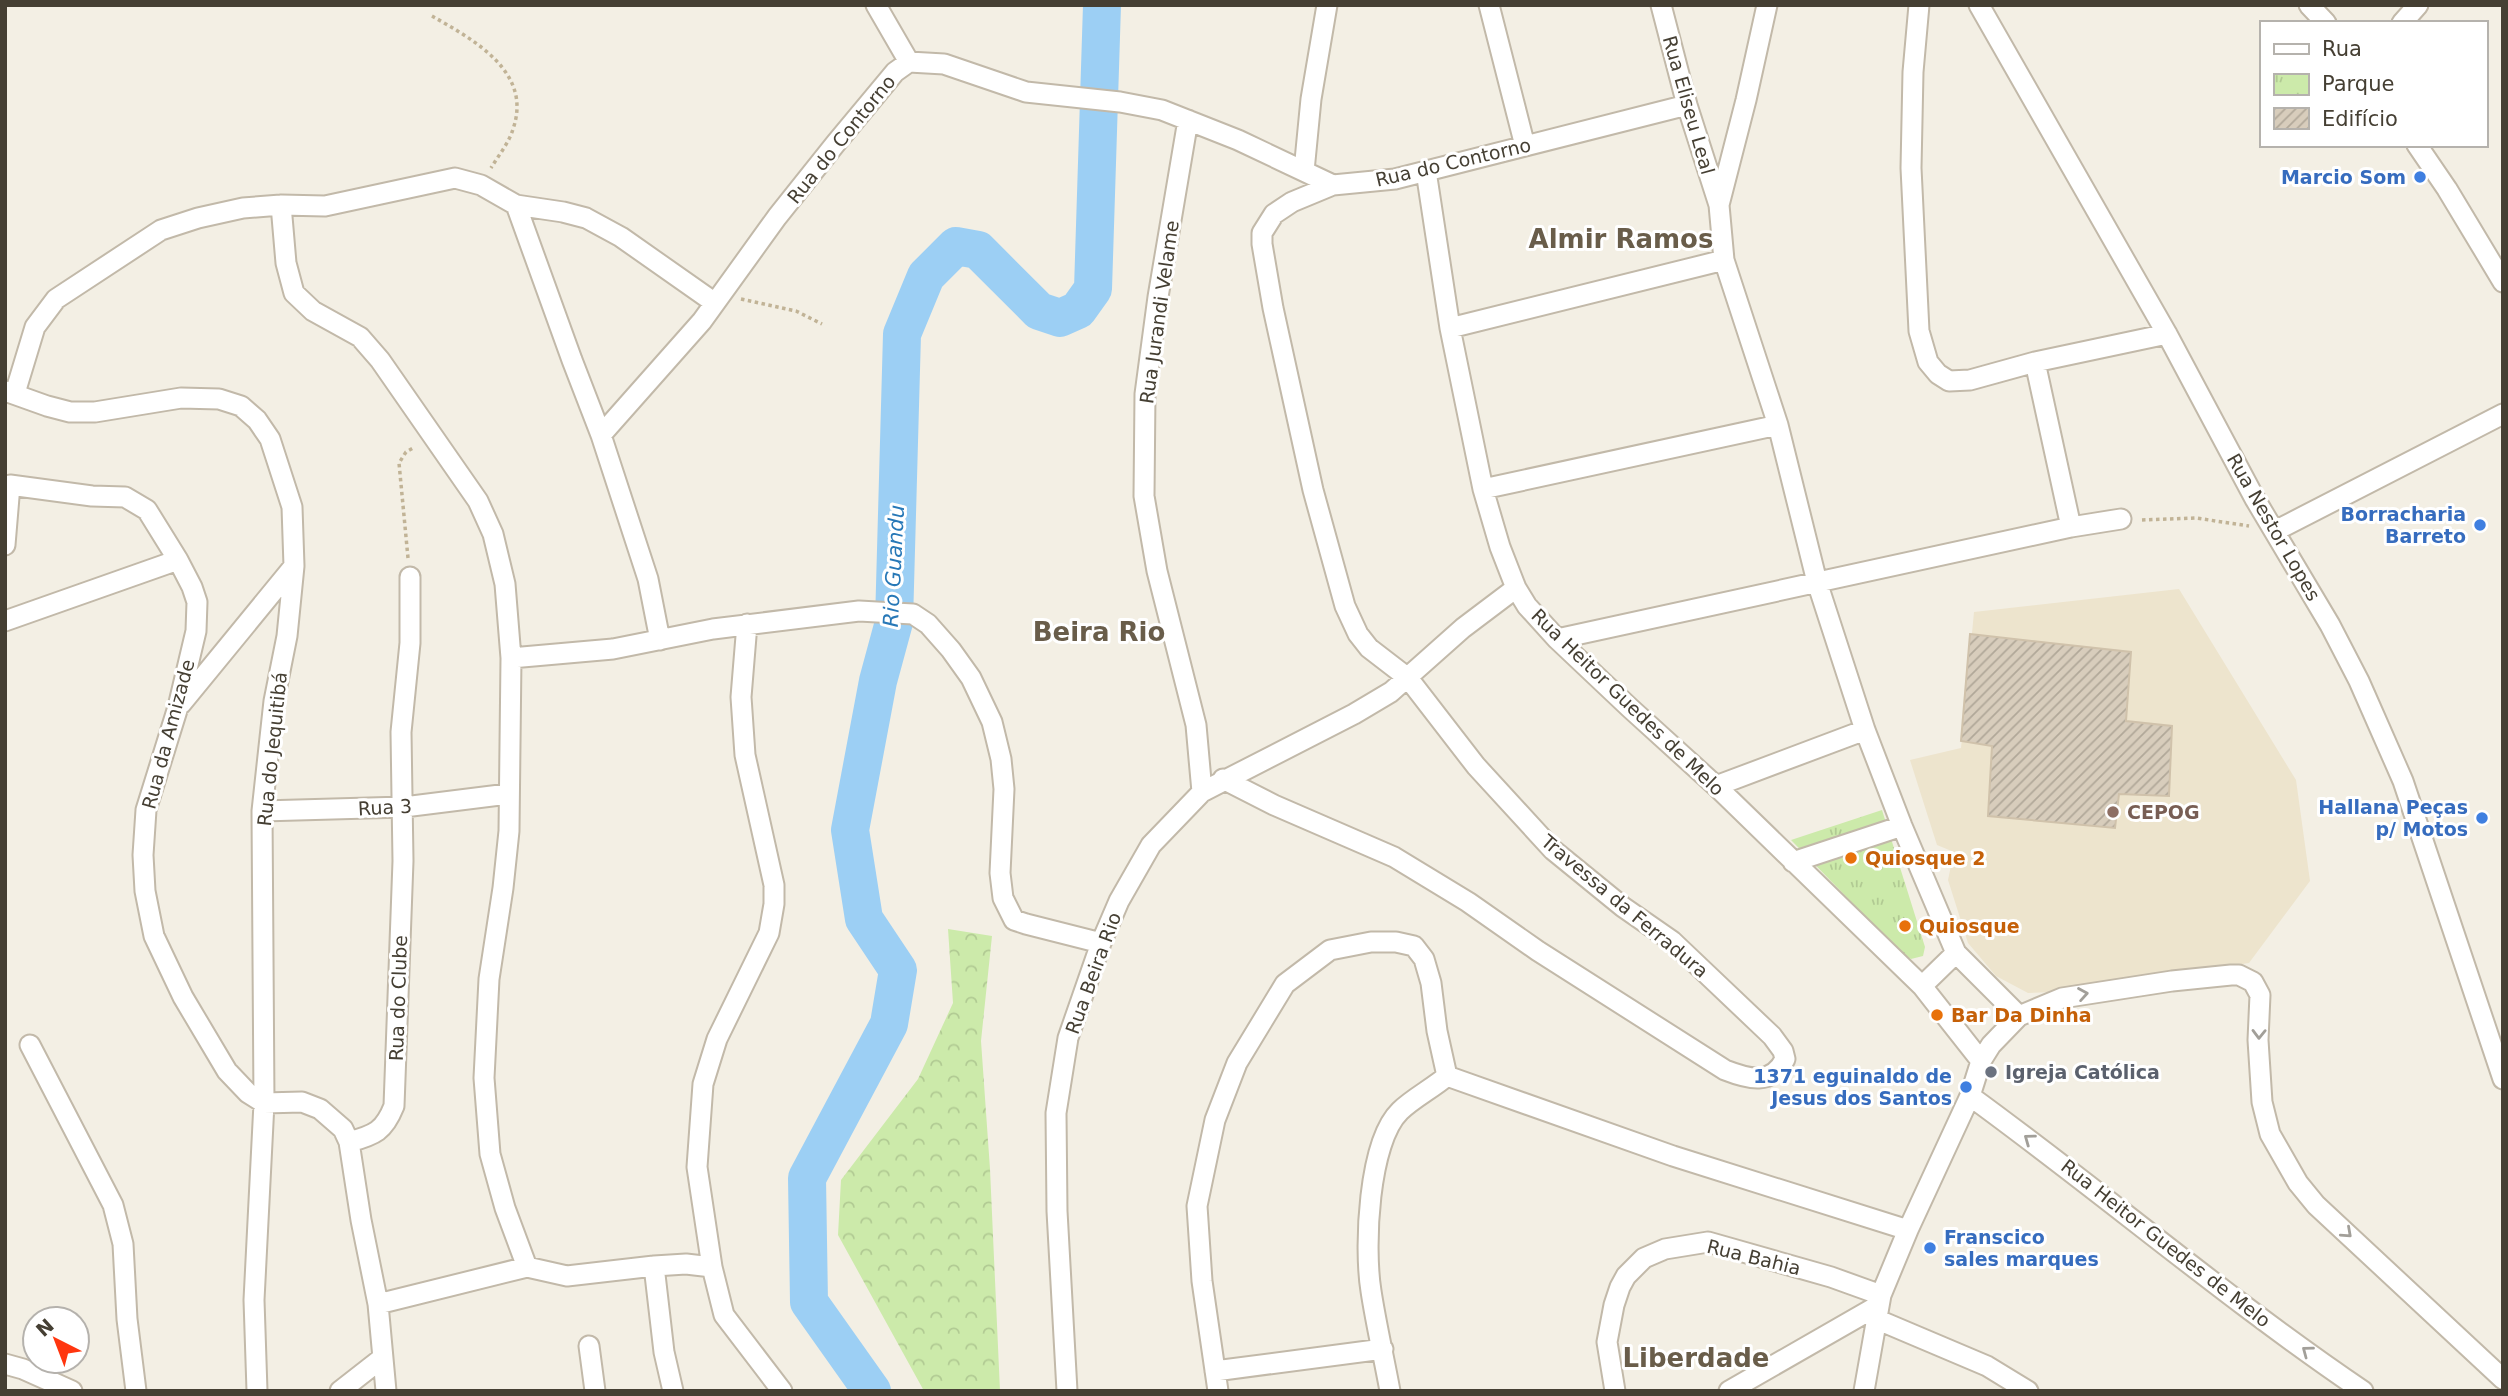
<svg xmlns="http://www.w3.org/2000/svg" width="2508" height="1396" font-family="'DejaVu Sans',sans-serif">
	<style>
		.education { fill: #ede4cd }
		.forest { fill: url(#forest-crowns) }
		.park { fill: url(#park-tufts) }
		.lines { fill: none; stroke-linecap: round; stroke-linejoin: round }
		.river { stroke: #9ccff4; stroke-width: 38 }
		.building { fill: url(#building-hatch); stroke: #d0c2ab; stroke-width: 2 }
		.street-casing { stroke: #c2b9a9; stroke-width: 23 }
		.path { stroke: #c1b396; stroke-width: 3.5; stroke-dasharray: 3.5 3.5; stroke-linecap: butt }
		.street { stroke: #fff; stroke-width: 19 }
		.oneway { stroke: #a29f99 }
		.shop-dot { fill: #3f7fe0; stroke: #fff; stroke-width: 2.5 }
		.education-dot { fill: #8d6e63; stroke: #fff; stroke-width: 2.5 }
		.food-dot { fill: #e8710a; stroke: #fff; stroke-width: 2.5 }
		.worship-dot { fill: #6b7280; stroke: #fff; stroke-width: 2.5 }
		.labels { text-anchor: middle; stroke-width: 6; stroke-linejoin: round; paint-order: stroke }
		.street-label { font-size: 19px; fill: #453f33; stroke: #fff }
		.shop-label { font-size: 19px; font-weight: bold; fill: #366cbe; stroke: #fff; text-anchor: end }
		.education-label { font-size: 19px; font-weight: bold; fill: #785e54; stroke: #fff; text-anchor: start }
		.food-label { font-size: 19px; font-weight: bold; fill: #c56008; stroke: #fff; text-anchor: start }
		.worship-label { font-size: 19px; font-weight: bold; fill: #5b616d; stroke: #fff; text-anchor: start }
		.water-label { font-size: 21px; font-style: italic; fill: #2778b7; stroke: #fff }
		.district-label { font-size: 26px; font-weight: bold; fill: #695d4a; stroke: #fff }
	</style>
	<defs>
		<pattern id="forest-crowns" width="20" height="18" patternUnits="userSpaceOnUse" patternTransform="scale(1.75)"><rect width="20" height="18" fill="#cceaaa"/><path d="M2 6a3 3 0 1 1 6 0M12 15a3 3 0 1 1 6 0" fill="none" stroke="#b1ca93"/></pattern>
		<pattern id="park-tufts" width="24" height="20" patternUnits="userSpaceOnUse" patternTransform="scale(1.75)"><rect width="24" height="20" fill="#cceaaa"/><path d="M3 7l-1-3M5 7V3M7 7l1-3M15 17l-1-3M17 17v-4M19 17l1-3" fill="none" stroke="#b1ca93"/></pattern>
		<pattern id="building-hatch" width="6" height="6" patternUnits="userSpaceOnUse" patternTransform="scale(1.75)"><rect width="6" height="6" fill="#d8cdbc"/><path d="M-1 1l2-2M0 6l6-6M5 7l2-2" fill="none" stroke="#b1a899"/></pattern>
	</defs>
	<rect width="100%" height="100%" fill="#f3efe4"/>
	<path class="education" d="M2179,589L2296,780L2310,881L2249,963L2055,992L2028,993L1996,976L1968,943L1948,880L1954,852L1937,845L1910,760L1961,748L1974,612Z"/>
	<path class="forest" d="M948,929L992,936L981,1041L990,1169L1000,1391H924L838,1235L841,1180L918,1079L953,1003Z"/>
	<path class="park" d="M1882,810L1925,947L1923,956L1911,959L1900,952L1791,840Z"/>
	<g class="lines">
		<path class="river" d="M872,1391L809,1302L807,1178L889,1024L898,970L864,919L850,830L878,681L894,622L902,334L926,276L956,246L978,250L1039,311L1060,318L1078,310L1093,289L1102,5"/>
	</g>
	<path class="building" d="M1970,634L2131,652L2126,721L2172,726L2169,796L2119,794L2115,828L1988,816L1992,746L1961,741Z"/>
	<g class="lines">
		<g class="street-casing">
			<path id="street" d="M876,5L909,62
				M1489,5L1525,146
				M1661,5L1687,105L1719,205
				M1767,5L1746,100L1719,205L1724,260L1778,425L1817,582L1865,730L1902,826L1956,953L2019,1016
				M1919,5L1913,72L1911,168L1919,331L1928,362L1938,374L1949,381L1970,380L2035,362L2167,334
				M1979,5L2167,334L2255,499L2330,625L2359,681L2403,781L2503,1079
				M2309,5L2326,23
				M2402,23L2418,5
				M1188,120L1158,297L1145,394L1144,496L1157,571L1196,725L1202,792
				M2417,145L2447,189L2503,282
				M1304,171L1311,99L1327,5
				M1426,171L1450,328L1483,489L1500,547L1516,588L1527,606L1557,639L1630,708L1716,786L1922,986L1981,1061
				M281,205L286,263L294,293L313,311L360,337L380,360L478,501L493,534L505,584L511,658L509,831L503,888L489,979L484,1078L490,1154L505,1208L527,1267
				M516,205L572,360L601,435L648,579L660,640
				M1450,328L1724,260
				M2035,362L2071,527
				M5,391L47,406L70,412H95L181,398L219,399L241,406L257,420L270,439L292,507L294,566L287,636L274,701L262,811L264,1103L254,1300L257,1391
				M15,393L35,327L56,299L161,230L198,218L243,208L281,205L325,206L455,178L481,185L516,205L563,212L586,218L621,237L715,303
				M601,435L702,321L777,217L836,143L895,72L909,62L944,64L1026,92L1120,102L1162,110L1238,140L1333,185L1395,179L1687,105
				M1483,489L1778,425
				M2275,531L2503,414
				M5,545L10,485L92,496L125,497L147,510L178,560
				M5,621L178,560L192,587L197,602L196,631L178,707L146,810L143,855L145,891L154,936L183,997L227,1071L248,1093L264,1103L302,1102L320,1109L343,1129L349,1142
				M747,624L741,697L745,755L774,885V904L769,933L717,1039L703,1084L697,1167L712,1267L724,1315L782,1391
				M1557,639L2071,527L2121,519
				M511,658L613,649L713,629L859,611L913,614L928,624L951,650L971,678L992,722L1001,759L1004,789L1000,873L1003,898L1014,920L1026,924L1101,943
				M181,704L294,566
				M1223,779L1274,805L1394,857L1468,902L1538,951L1725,1070C1748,1079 1772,1086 1785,1059L1783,1051L1772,1036L1672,941L1623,907L1553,850L1476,766L1408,678L1369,648L1358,634L1345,606L1313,490L1273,308L1262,244V233L1274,214L1292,202L1333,185
				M1716,786L1865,730
				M262,811L404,807L508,794
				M1793,862L1902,826
				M1922,986L1956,953
				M30,1045L113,1205L123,1244L127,1319L136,1391
				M1447,1076L1673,1156L1908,1230
				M1970,1096C2102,1192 2227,1299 2363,1391
				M654,1266L664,1352L673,1391
				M378,1304L527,1267L567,1276L654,1266L686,1264L712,1267
				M1876,1319L1987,1366L2028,1391
				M589,1346L595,1391
				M5,1364L23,1369L72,1391
				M1215,1371L1383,1349
				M340,1391L381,1359
				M386,1391L378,1304L361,1220L349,1142C375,1135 384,1131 394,1106L403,861L401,732L410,643V577
				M1067,1391L1057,1211L1056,1113L1068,1038L1101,943L1119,901L1151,845L1202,792L1354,714L1391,692L1463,628L1516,588
				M1218,1391L1202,1281L1197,1206L1215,1120L1237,1063L1285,984L1330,950L1371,942H1396L1414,946L1424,959L1431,983L1437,1031L1447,1076
				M1390,1391C1384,1358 1376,1324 1371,1291C1364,1248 1368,1142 1400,1111C1412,1099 1433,1088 1447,1076
				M1615,1391L1607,1342L1614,1305L1620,1287L1626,1276L1644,1258L1665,1249L1708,1242L1831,1277L1881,1295
				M1729,1391L1879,1305
				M1864,1391L1881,1295L1908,1230L1970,1096L1981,1061L1991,1045L2019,1016L2062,998L2172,981L2231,975H2239L2253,982L2260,995L2258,1040L2262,1102L2270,1134L2298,1183L2316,1205L2503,1379"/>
		</g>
		<path class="path" d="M432,16C474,40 533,72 513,129C509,143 498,156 491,168
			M741,299L796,311L822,324
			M2142,520L2196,518L2249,526
			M408,558L399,463L406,452L415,447"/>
		<use href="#street" class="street"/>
	</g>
	<defs><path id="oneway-chevron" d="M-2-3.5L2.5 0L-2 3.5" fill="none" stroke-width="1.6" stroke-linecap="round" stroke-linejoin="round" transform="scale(1.75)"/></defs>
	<g class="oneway">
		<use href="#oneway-chevron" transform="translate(2083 994) rotate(-10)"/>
		<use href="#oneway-chevron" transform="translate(2259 1034) rotate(91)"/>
		<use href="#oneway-chevron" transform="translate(2029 1139) rotate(-144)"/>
		<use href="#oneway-chevron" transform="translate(2347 1233) rotate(42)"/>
		<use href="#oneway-chevron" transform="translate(2307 1351) rotate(-143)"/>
	</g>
	<g class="shop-dot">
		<circle cx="2420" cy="177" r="7"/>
		<circle cx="2480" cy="525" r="7"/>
		<circle cx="2482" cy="818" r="7"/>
		<circle cx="1966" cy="1087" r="7"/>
		<circle cx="1930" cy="1248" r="7"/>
	</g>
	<circle class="education-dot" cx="2113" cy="812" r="7"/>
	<g class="food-dot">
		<circle cx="1851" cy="858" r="7"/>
		<circle cx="1905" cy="926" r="7"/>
		<circle cx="1937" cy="1015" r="7"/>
	</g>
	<circle class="worship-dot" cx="1991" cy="1072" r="7"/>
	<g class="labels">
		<g class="street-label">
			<text transform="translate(1689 105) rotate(74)" y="7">Rua Eliseu Leal</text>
			<text transform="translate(841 139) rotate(-51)" y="7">Rua do Contorno</text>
			<text transform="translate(1453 162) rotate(-13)" y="7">Rua do Contorno</text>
			<text transform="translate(1159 312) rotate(-82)" y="7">Rua Jurandi Velame</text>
			<text transform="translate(2274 527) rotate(60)" y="7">Rua Nestor Lopes</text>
			<text transform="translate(1628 702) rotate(44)" y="7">Rua Heitor Guedes de Melo</text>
			<text transform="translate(168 734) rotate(-75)" y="7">Rua da Amizade</text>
			<text transform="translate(272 749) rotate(-84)" y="7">Rua do Jequitibá</text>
			<text transform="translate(385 807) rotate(-3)" y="7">Rua 3</text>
			<text transform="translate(1625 906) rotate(40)" y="7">Travessa da Ferradura</text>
			<text transform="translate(1093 973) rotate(-70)" y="7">Rua Beira Rio</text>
			<text transform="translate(398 998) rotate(-88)" y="7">Rua do Clube</text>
			<text transform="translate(2166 1243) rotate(38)" y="7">Rua Heitor Guedes de Melo</text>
			<text transform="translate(1754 1257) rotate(14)" y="7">Rua Bahia</text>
		</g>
		<g class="shop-label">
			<text x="2406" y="184">Marcio Som</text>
			<text x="2466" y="521">Borracharia<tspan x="2466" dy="22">Barreto</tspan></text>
			<text x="2468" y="814">Hallana Peças<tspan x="2468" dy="22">p/ Motos</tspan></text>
			<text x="1952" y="1083">1371 eguinaldo de<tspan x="1952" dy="22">Jesus dos Santos</tspan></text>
			<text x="1944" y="1244" text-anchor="start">Franscico<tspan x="1944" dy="22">sales marques</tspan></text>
		</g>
		<g class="education-label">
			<text x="2127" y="819">CEPOG</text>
		</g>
		<g class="food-label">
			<text x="1865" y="865">Quiosque 2</text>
			<text x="1919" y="933">Quiosque</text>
			<text x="1951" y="1022">Bar Da Dinha</text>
		</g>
		<g class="worship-label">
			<text x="2005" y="1079">Igreja Católica</text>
		</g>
		<g class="water-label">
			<text transform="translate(894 566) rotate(-87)" y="7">Rio Guandu</text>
		</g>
		<g class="district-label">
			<text x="1621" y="248">Almir Ramos</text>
			<text x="1099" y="641">Beira Rio</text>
			<text x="1696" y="1367">Liberdade</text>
		</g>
	</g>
	<rect width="2508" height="1396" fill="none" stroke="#453f33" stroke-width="14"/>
	<rect x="2260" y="21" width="228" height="126" fill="#ffffff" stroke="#b5b2ad" stroke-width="2"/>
	<rect x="2274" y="44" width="35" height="10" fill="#ffffff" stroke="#b5b2ad" stroke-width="2"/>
	<text x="2322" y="56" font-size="21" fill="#453f33">Rua</text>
	<rect x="2274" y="74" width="35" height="21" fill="url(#park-tufts)" stroke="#b5b2ad" stroke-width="2"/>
	<text x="2322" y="91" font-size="21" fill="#453f33">Parque</text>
	<rect x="2274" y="108" width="35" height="21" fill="url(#building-hatch)" stroke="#b5b2ad" stroke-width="2"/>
	<text x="2322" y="126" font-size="21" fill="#453f33">Edifício</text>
	<g transform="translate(56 1340) rotate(318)"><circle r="33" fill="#ffffff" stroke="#b5b2ad" stroke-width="2"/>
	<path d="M0-5L12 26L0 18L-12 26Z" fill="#ff360f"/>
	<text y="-10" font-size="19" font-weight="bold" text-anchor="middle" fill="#453f33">N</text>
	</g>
</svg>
